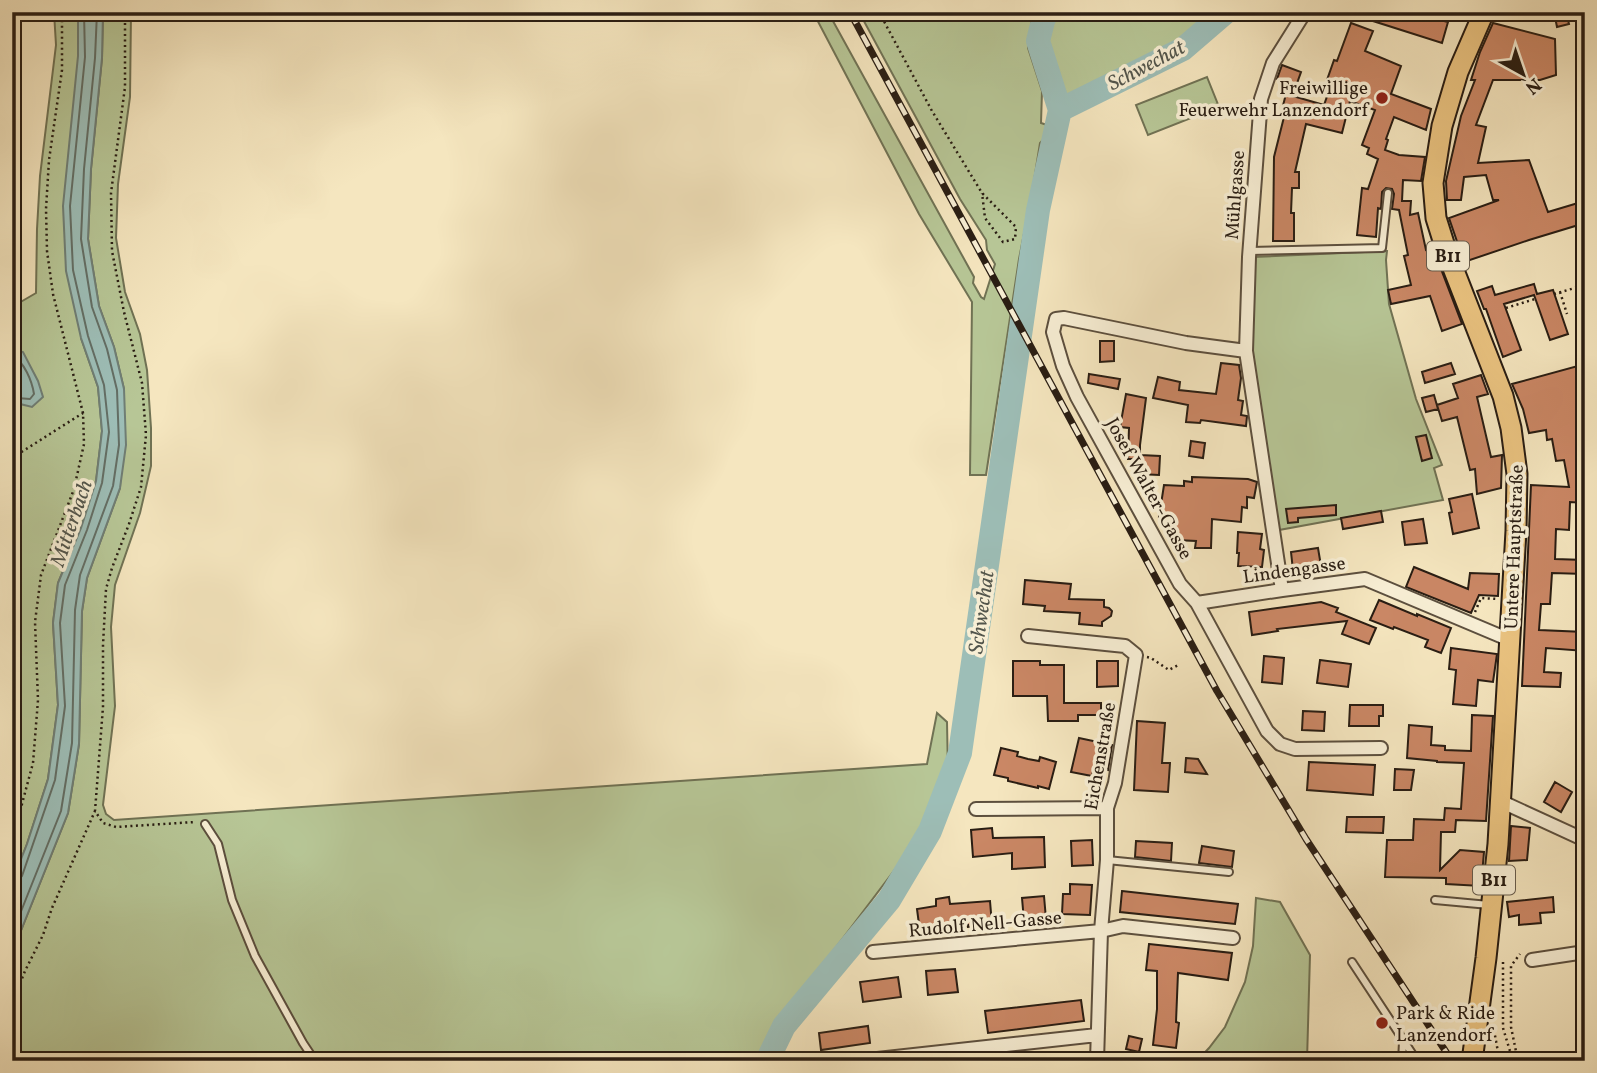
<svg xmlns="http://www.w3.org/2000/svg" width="1597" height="1073" font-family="Vollkorn,serif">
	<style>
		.green { fill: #b7c696; stroke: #707254; stroke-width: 2 }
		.water { fill: #9dbeb7; stroke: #6f7e75; stroke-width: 2 }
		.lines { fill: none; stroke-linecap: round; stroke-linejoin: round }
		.shore { stroke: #636e65; stroke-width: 2 }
		.river { stroke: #9dbeb7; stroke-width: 24 }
		.building { fill: #ca8765; stroke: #291d13; stroke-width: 2 }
		.service-casing { stroke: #5c4f3e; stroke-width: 10 }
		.minor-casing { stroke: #5c4f3e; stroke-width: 16 }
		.primary-casing { stroke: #291d13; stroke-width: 23 }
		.path { stroke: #291d13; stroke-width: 2.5; stroke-dasharray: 2 3.5; stroke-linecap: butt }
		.service { stroke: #f8efd5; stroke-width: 6 }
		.minor { stroke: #f8efd5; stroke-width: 12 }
		.primary { stroke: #eac380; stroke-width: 19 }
		.rail-casing { stroke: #291d13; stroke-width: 7 }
		.rail { stroke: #f8efd5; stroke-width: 4.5; stroke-dasharray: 13; stroke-linecap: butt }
		.poi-dot { fill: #8f2418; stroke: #f8efd5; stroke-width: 2.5 }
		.labels { text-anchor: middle; stroke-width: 7; stroke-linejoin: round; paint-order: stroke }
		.shield { fill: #f8efd5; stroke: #675c4d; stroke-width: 2 }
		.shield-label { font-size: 18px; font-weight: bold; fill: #291d13 }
		.poi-label { font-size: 19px; fill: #291d13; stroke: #f8efd5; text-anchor: end }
		.street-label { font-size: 19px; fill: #291d13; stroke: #f8efd5 }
		.water-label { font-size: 21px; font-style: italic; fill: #52554c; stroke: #f8efd5 }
	</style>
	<rect width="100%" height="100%" fill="#f5e6bf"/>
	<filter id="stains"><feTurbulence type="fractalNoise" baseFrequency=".00286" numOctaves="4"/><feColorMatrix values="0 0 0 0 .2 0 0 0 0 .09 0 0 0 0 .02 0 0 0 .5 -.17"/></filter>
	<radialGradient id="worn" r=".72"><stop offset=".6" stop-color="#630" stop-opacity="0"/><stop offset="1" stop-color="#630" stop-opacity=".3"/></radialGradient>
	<path class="green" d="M54,12H78L81,338L98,387L102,431L96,481L81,528L58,583L53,623L58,705L48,779L27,844L12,882V421L20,404L23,353L12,349V307L36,293L37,229L40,176L56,45Z
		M103,12H131L130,97L118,184L116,238L125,292L140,334L147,370L151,428V466L140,513L115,585L111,627L115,706L103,805L106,814L114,820L927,764L937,713L947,722L948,775L921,835L775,1028L757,1061H12V953L68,813L79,744L82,611L87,578L120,488L124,389L114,347L99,306L88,239L91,169L102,58Z
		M813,12H828L974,277L973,283L981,297L984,299L995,264L987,250L986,240L960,199L859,12H1033L1028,48L1042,91L1041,123L1050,126L1049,134L1040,143L1032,193L1019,259L986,475H970L972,302L919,214Z
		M1048,12H1222L1182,46L1065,102L1041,41Z
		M1207,77L1219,107L1148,135L1136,105Z
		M1387,251L1386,260L1389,304L1416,399L1442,465L1434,468L1443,500L1279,530L1250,336L1253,257Z
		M1256,898L1280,902L1310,955L1307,1061H1197L1209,1048L1225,1027L1245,982L1253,946Z"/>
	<path class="water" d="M78,12H103L102,58L91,169L88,239L99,306L114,347L124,389L126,445L120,488L87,578L82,611L79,744L68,813L12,953V882L27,844L48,779L58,705L53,623L58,583L81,528L96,481L102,431L98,387L81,338L66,271L63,206L78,56Z
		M12,349L23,352L38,381L43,397L32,407L20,404L12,421Z"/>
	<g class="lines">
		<path class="shore" d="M12,356C24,361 32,381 34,394L30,399L17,398L12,404
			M12,881H18L22,876L55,780L65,706L60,623L65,585L87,530L102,483L109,432L104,385L88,336L73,270L70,206L85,57L84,12
			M12,934L61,811L72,743L75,610L80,575L113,486L119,445L117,390L107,349L92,307L81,239L84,169L95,58L97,12"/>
		<path class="river" d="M1060,110L1183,49L1226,12
			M767,1061L784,1026L889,900L930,831L960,753L1038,210L1060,110L1038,41L1043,21L1047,12"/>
	</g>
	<path class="building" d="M1376,12H1410L1448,22L1442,43L1373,21Z
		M1554,12H1566L1569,24L1557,27Z
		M1351,23L1373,31L1365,51L1401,66L1391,94L1431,109L1426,130L1394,117L1386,139L1388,140L1385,150L1399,155L1425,157L1421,181L1403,180L1402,201H1411L1410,215L1418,213L1426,250L1433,248L1462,324L1442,331L1430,296L1391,304L1388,290L1411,285L1404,256L1408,255L1399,210L1392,209L1394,194L1392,189L1386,188L1382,192L1381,209L1378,208L1376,237L1357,235L1362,188L1368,189L1378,159L1367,154L1369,148L1362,145L1375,110L1350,101L1342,133L1306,124L1295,172H1299V188H1292L1291,213H1294V241H1273L1274,157L1284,117H1280L1286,94L1324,105L1332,82L1327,80L1334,60L1337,61Z
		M1493,23L1555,39L1556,75L1540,80H1493L1476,125L1486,127L1478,163L1529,160L1548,212L1578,203L1585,223L1529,240L1464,262L1449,218L1499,200H1493L1486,175L1464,177L1461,200H1447L1446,181L1461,116L1475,80H1471L1480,52Z
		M1282,65L1301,72L1296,86L1277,79Z
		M1534,284L1537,294L1553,290L1568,334L1550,340L1534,295L1504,304L1521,350L1503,357L1486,309H1484L1477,291L1492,286L1495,295Z
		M1100,341H1114V361L1100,362Z
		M1221,363L1239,365L1241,378L1238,400L1243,401L1241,415L1247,416L1246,426L1201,420L1200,423L1186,422L1188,405L1153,398L1158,377L1180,382L1179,390L1216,394Z
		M1451,363L1455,374L1425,383L1422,372Z
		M1585,364V432L1579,434L1585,460V503L1570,502L1569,530L1556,529L1555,559L1585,560V574L1552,573L1550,604H1541L1539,630L1585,632V651L1546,648L1544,672L1561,673L1560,687L1522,686L1531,485L1569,487L1564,460L1556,461L1552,439L1547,440L1546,430L1529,433L1523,409L1512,384Z
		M1089,374L1120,379L1118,389L1088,383Z
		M1481,375L1488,394L1477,397L1491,457L1502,455L1501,488L1477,494L1475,469L1470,470L1457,417L1442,421L1437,405L1458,398L1453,384Z
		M1126,394L1146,398L1140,445V459H1128L1129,428L1120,427Z
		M1434,395L1438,409L1426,412L1422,398Z
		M1426,435L1432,458L1422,461L1416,437Z
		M1191,441L1205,443L1203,458L1189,456Z
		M1140,455L1160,456L1159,475L1139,474Z
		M1192,477L1248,479L1257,482L1254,498L1247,497V508L1242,507L1241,522L1212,519L1211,548H1195L1196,541L1176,540L1177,534H1168V519L1159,517L1164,485L1184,486V481L1192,482Z
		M1472,494L1479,528L1453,534L1449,513L1452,512L1449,499Z
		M1336,505V515L1298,518V522L1288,523L1286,509Z
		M1381,511L1383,522L1343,529L1341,518Z
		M1423,519L1427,543L1405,545L1402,522Z
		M1238,532L1262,534L1260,549L1264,550L1262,567L1238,566L1239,553H1237Z
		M1318,548L1321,566L1293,570L1291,552Z
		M1414,567L1468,589L1470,573L1499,574L1498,596L1479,595L1471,613L1406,587Z
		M1025,580L1071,584L1069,599L1104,600V607L1109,608L1112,611L1111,616L1102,622V626L1079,624L1080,613L1044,611L1045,606L1023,604Z
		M1379,600L1417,616V614L1451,628L1441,653L1425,647L1428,640L1394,627L1393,629L1370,620Z
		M1321,602L1338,608L1336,612L1376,628L1369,644L1342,634L1347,621L1277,629L1278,631L1252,635L1249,612Z
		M1451,648L1497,654L1493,682L1478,680L1476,706L1453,704L1456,670L1449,669Z
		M1264,656L1284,658L1282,684L1262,682Z
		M1320,660L1351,664L1348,687L1317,683Z
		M1013,661H1040V665H1064V703H1101V715H1078V721H1048L1047,696H1013Z
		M1097,661H1118V686L1097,687Z
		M1350,705H1383V716H1379V726H1349Z
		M1303,711L1325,712L1324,731L1302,730Z
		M1472,715L1493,716L1486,821L1456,820L1455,832H1441L1440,870L1460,850L1484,852L1481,886L1446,884V878L1385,877L1387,840H1413L1414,819L1444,820L1445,808L1461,809L1464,763L1437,762V761L1407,758L1409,725L1432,727L1431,745L1445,746V750L1471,751Z
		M1137,721L1165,723L1162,763H1170L1168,792L1134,790Z
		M1079,738L1112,745L1108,770L1094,767L1092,776L1071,772Z
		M1001,748L1018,752L1017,756L1028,759L1039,761L1040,757L1056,762L1049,789L1038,786V788L1008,781V778L994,775Z
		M1186,758L1198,759L1207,774L1185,772Z
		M1309,762L1375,765L1373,795L1307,790Z
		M1395,769L1414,770L1411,790H1394Z
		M1555,782L1572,792L1561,812L1544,802Z
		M1347,817H1384L1383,833L1346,832Z
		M1511,826L1530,828L1527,860L1509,861Z
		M992,828L993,838L1044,837L1045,867L1012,869V853L973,857L971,830Z
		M1092,840L1093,865L1072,866L1071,841Z
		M1136,841L1172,843L1171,861L1135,857Z
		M1202,846L1234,851L1232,867L1199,863Z
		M1070,884L1092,885L1090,915L1062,914L1063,894H1070Z
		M1122,891L1238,904L1235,924L1120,912Z
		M1044,896L1046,919L1024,921L1022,898Z
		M949,897L950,904L990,901L992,925L968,927V925L920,932L917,909L936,906V899Z
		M1553,897L1554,912L1540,913L1541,923L1519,925V915L1509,917L1507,902Z
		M1149,944L1232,953L1228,980L1178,973L1176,1022L1179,1023L1176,1048L1153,1045L1157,1009V971L1146,970Z
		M955,969L958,992L928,995L926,971Z
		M898,977L901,997L863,1002L860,982Z
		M1081,1000L1084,1021L988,1033L985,1011Z
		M868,1026L870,1043L821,1050L819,1033Z
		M1129,1036L1142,1039L1139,1052L1126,1049Z"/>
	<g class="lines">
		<g class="service-casing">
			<path id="service" d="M1250,251L1382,248L1388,193
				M205,824L218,844L232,900L255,956L303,1043L315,1061
				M1107,860L1229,872
				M1435,900L1489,905
				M1352,962L1417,1061
				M1402,1061L1403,1042"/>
		</g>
		<g class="minor-casing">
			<path id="minor" d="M1246,351L1186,343L1064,318L1056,319L1053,332L1063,366L1077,397L1180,584L1197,603L1267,731L1280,744L1295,749L1381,748
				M1282,590L1246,351L1249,257L1261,99L1273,63L1305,12
				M1197,603L1282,590L1365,579L1510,640
				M1028,636L1125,646L1136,655L1115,783L1107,808V860L1101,931L1097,1061
				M1500,801L1585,840
				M976,809L1107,808
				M873,952L1101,931L1123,926L1233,938
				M1532,960L1585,952
				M859,1061L1097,1035"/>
		</g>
		<g class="primary-casing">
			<path id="primary" d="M1472,1061L1486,958L1498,844L1516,531L1517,474L1511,428L1503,396L1446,250L1436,218L1433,183L1442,126L1458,72L1484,12"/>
		</g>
		<path class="path" d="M125,12V87L111,193L112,251L124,312L142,383L146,435L141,487L129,524L112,568L106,589L103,645V707L95,811L103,823L116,827L195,822
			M879,12L932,111L982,193L1016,227L1015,239L1003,242L985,218L982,193
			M1560,292L1567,314
			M1554,294L1585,285
			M1506,308L1535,299
			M12,458L83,413
			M1475,612L1481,598L1498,599
			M1147,657L1151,658L1169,670L1180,664
			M12,831L19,815L33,763L38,700L35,622L41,575L74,489L84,444L83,413L53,294L47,251L46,209L49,160L62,70V12
			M1503,962V1028L1513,1061
			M12,1004L25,971L43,935L52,908L95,811
			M1494,1030L1498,1052L1502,1061
			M1518,1061L1511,1027V966L1520,954"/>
		<use href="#service" class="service"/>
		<use href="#minor" class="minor"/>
		<use href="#primary" class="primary"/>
		<g class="rail-casing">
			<path id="rail" d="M850,12L1217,691L1306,839L1452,1061"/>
		</g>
		<use href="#rail" class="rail"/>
	</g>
	<g class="poi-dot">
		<circle cx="1382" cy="98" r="7"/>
		<circle cx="1382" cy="1023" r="7"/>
	</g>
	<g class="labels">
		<g class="shield">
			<rect x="1427" y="241.5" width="42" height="29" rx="5"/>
			<rect x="1473" y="865.5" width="42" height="29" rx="5"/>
		</g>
		<g class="shield-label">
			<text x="1448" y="262">B11</text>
			<text x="1494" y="886">B11</text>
		</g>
		<g class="poi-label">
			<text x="1368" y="94">Freiwillige<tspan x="1368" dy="22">Feuerwehr Lanzendorf</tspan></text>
			<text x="1396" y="1019" text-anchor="start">Park &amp; Ride<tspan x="1396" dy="22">Lanzendorf</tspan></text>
		</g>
		<g class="street-label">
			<text transform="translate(1234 195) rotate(-86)" y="7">Mühlgasse</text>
			<text transform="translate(1150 488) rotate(61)" y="7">Josef Walter-Gasse</text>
			<text transform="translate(1513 547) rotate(-88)" y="7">Untere Hauptstraße</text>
			<text transform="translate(1294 569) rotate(-8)" y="7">Lindengasse</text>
			<text transform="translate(1099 756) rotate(-80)" y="7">Eichenstraße</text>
			<text transform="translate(985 923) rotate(-5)" y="7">Rudolf Nell-Gasse</text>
		</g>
		<g class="water-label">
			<text transform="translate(1146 65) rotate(-28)" y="7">Schwechat</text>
			<text transform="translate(71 523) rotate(-71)" y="7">Mitterbach</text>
			<text transform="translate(981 612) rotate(-82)" y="7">Schwechat</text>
		</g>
	</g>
	<rect width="1597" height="1073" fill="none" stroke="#f5e6bf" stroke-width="42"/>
	<rect x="14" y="14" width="1569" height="1045" fill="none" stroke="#291d13" stroke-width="3.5"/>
	<rect x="21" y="21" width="1555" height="1031" fill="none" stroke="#291d13" stroke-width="2"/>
	<g transform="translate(1523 74) rotate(140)" stroke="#f8efd5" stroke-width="5" paint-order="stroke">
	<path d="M0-5L12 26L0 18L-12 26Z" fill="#291d13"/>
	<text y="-10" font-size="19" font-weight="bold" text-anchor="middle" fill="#291d13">N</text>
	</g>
	<rect width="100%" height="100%" filter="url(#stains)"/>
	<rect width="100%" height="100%" fill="url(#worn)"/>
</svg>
